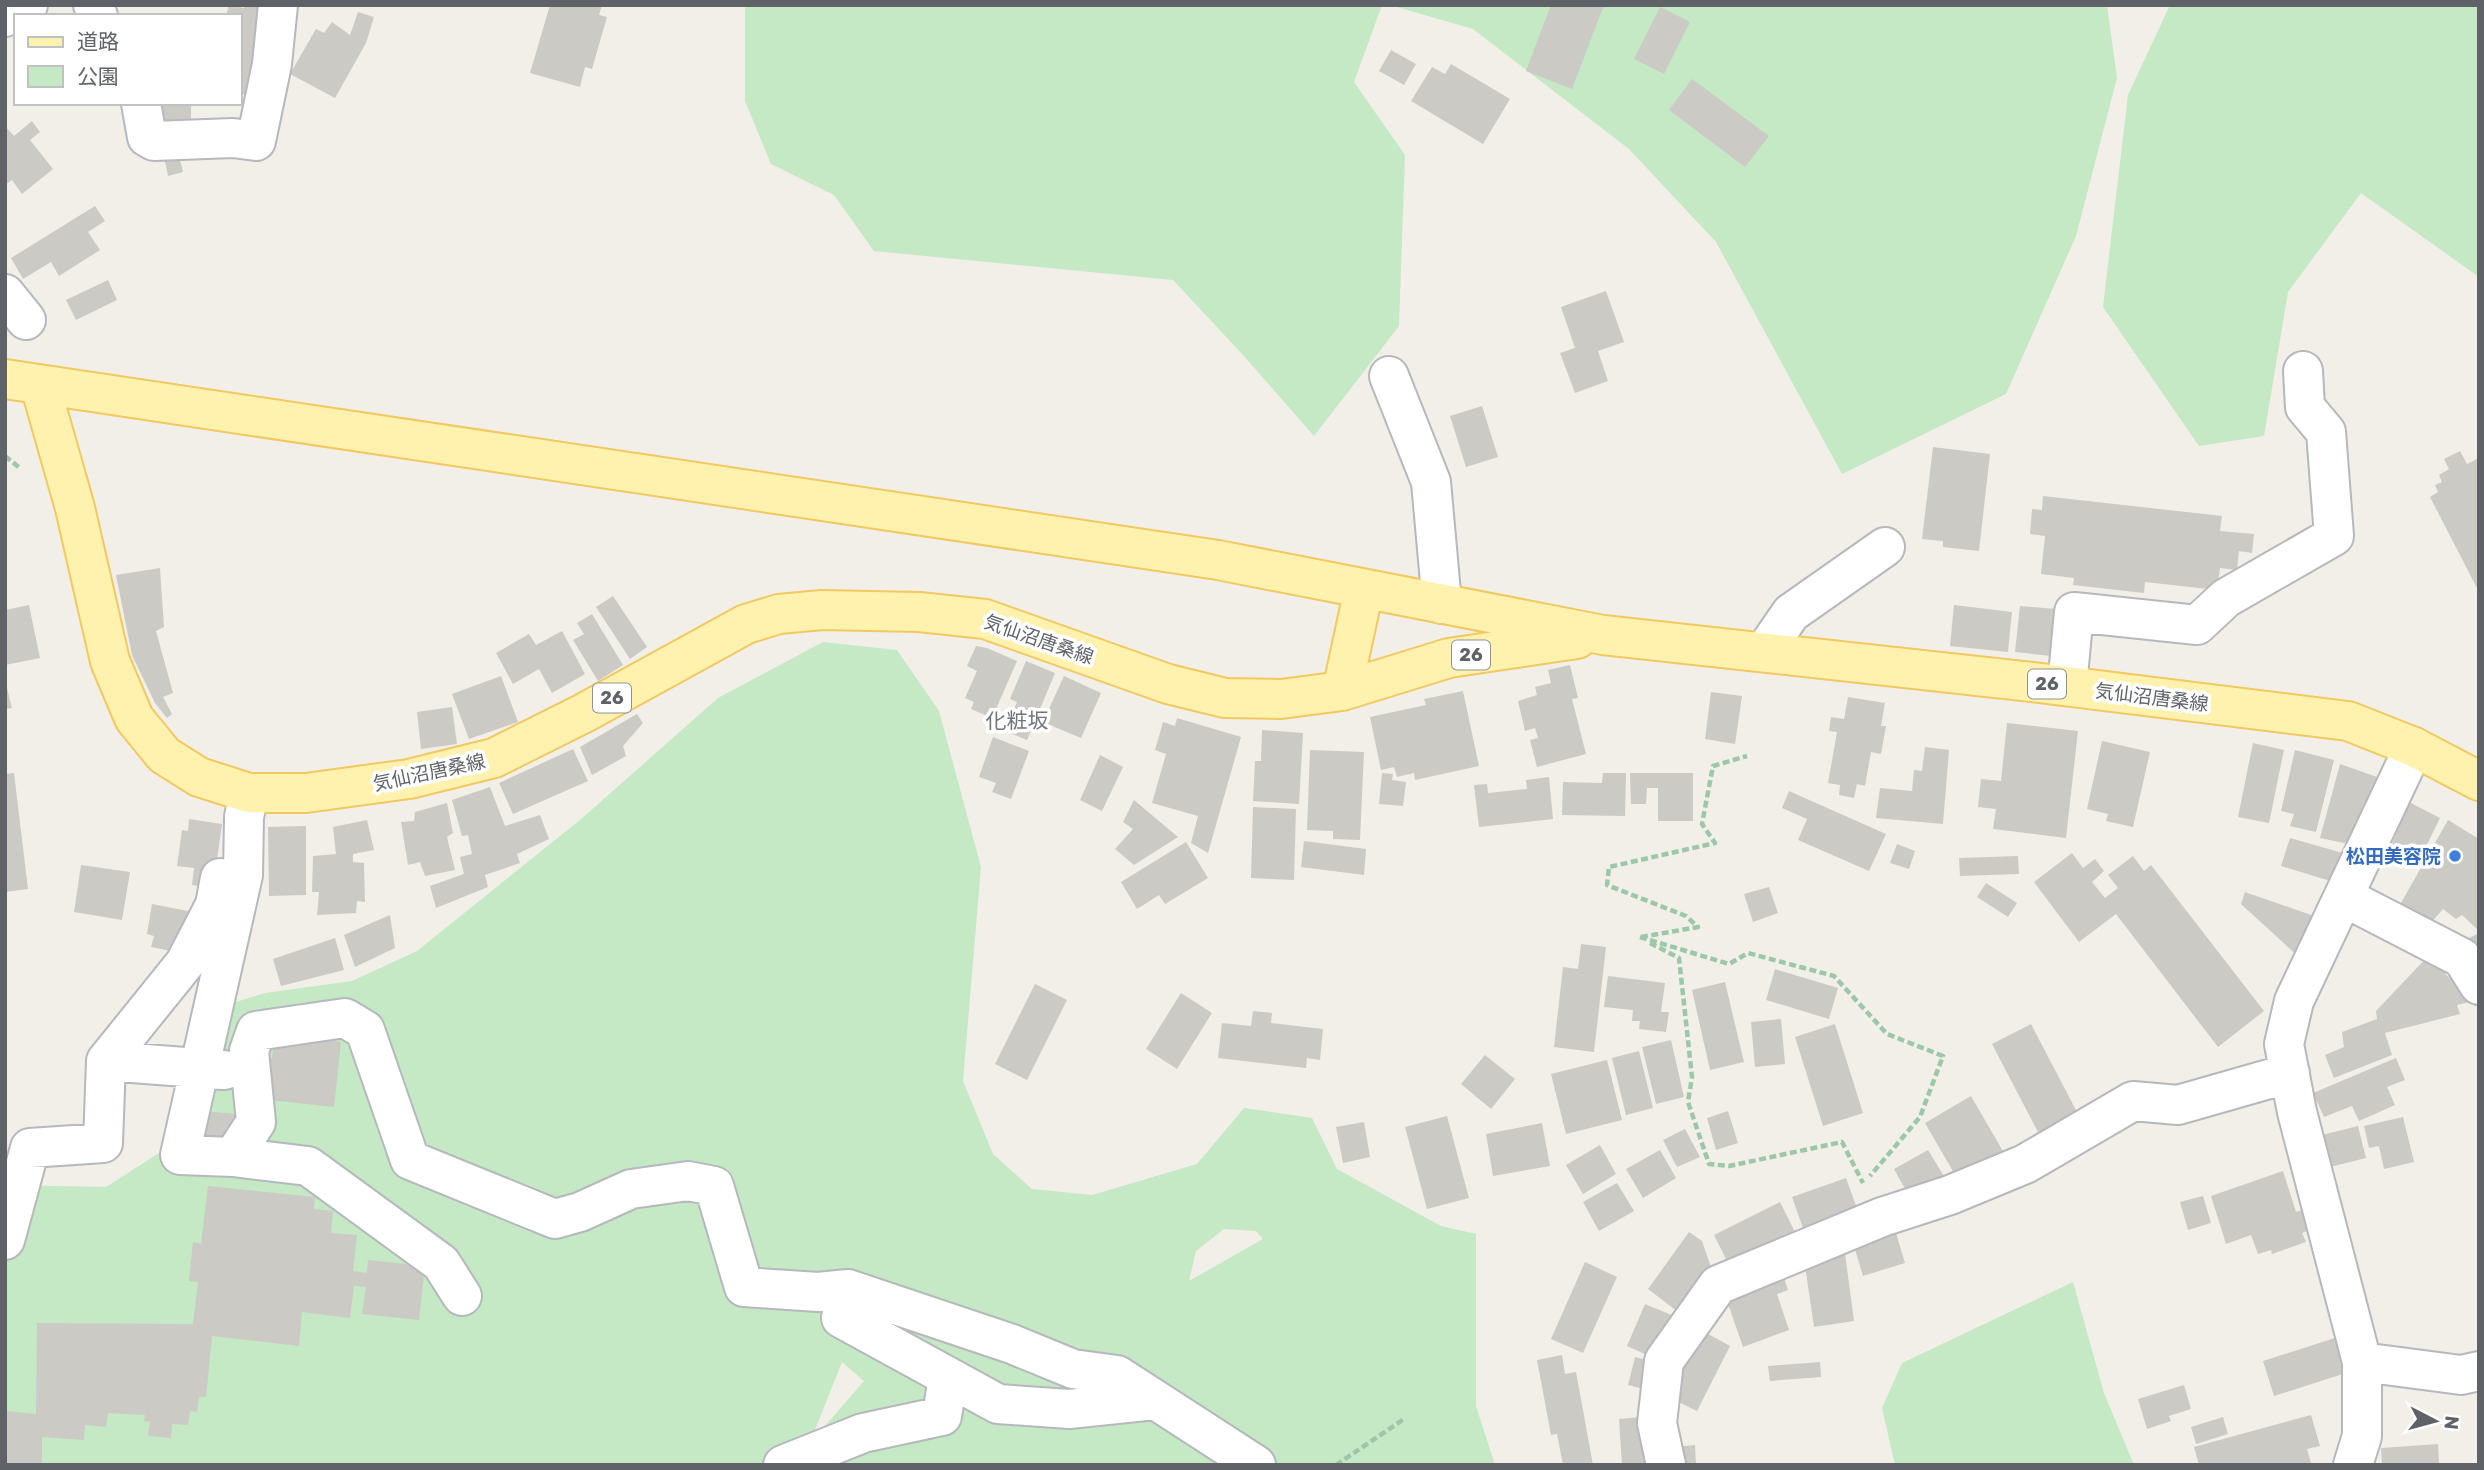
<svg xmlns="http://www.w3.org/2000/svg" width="2484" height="1470" font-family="Rubik,'Noto Sans JP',sans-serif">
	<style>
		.green { fill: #c5e8c5; fill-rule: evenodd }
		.building { fill: #cccac5 }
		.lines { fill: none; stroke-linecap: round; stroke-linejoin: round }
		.minor-casing { stroke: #b5b8bc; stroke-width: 42 }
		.major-casing { stroke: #f2c960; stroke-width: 42 }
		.path { stroke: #9cc7a9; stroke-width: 4.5; stroke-dasharray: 7 3.5; stroke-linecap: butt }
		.minor { stroke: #fff; stroke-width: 38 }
		.major { stroke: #fff2af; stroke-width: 38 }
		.shop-dot { fill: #3f7fe0; stroke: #fff; stroke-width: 2.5 }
		.labels { text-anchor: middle; stroke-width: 7; stroke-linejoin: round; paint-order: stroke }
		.shield { fill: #fff; stroke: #8f9295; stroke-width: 2 }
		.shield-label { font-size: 18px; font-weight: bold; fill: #5f6368 }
		.street-label { font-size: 19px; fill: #5f6368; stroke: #fff }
		.shop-label { font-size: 19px; font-weight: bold; fill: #366cbe; stroke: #fff; text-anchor: end }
		.neighbourhood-label { font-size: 21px; fill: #70757a; stroke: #fff }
	</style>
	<rect width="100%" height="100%" fill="#f1efe8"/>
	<path class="green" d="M745,5H1382L1354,82L1405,155L1399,326L1314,436L1243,355L1173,280L874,251L834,195L771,164L745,101Z
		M1390,5H2107L2117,78L2076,236L2006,394L1842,474L1716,242L1629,149L1473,29Z
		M2170,5H2479V277L2361,193L2288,292L2264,436L2199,446L2103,307L2128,95Z
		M823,642L897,650L939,711L981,867L963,1081L993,1154L1032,1189L1092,1195L1197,1164L1244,1108L1312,1118L1337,1169L1441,1226L1476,1234V1406L1495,1465H5V1185L106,1187L170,1146L194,1015L265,993L352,981L417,951L580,820L718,698ZM1224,1229L1256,1231L1263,1239L1189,1281L1196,1251ZM842,1362L864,1381L812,1441L811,1440Z
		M2073,1282L2104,1393L2134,1465H1895L1882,1408L1902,1363Z"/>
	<path class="building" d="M229,5L244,8L245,5H274L253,96L240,93V16H226Z
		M550,5H602L599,15L607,17L592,69L585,67L580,87L530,73Z
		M1551,5H1604L1572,89L1526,71Z
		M1660,7L1690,22L1664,74L1634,59Z
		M358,12L374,17L366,43L335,98L290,74L316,29L324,33L332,22L350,35Z
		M1391,50L1416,64L1404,85L1379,71Z
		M1451,64L1510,99L1483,144L1411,101L1432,67L1445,74Z
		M1692,79L1769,136L1745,167L1669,110Z
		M154,103H191V132L153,131Z
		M32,121L40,132L30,140L53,169L22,194L12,180L5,185V126L14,136Z
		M178,152L183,172L168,176L164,156Z
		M95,206L105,221L88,232L100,250L59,276L51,262L23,279L11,258Z
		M108,280L117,300L76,320L66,300Z
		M1606,291L1624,342L1598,351L1608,381L1575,393L1560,353L1575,348L1561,307Z
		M1482,406L1498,457L1466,467L1450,416Z
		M1933,447L1990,454L1979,551L1943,547V541L1922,539Z
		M2460,451L2467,464L2479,458V592L2430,497L2438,492L2435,485L2442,482L2439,475L2449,469L2444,459Z
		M2043,496L2222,516L2220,531L2254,534L2252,553L2239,551L2237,570L2220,568L2217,590L2145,582L2144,593L2073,585L2074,578L2041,574L2045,536L2030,534L2032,509L2042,510Z
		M160,568L164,627L156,631L173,693L163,697L172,714L167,718L155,703L132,655L116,575Z
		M613,596L647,647L630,659L596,607Z
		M29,605L40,658L5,665V610Z
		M1954,605L2012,612L2008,652L1950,646Z
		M2020,606L2056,609L2051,656L2015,652Z
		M592,614L623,665L598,681L573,640L584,634L577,623Z
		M562,631L585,674L552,693L539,669L513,684L496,653L529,634L536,645Z
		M976,646L987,648L1017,661L992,718L971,709L974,702L965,698L977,671L967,666Z
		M1026,661L1055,673L1027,740L1005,731L1017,702L1010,699Z
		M1570,665L1578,698L1572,699L1586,754L1537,767L1530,740L1538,738L1535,728L1525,731L1518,701L1537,695L1535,687L1551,683L1548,670Z
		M501,676L518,722L469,739L452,694Z
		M1064,676L1101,693L1081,738L1043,722Z
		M5,680L12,708L5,709Z
		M1463,691L1479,766L1415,780L1414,773L1397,777L1394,767L1381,770L1370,717L1426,705L1424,699Z
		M1711,692L1742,696L1735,744L1705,739Z
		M1848,697L1885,703L1881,726H1886L1881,754L1871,752L1865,786L1857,784L1854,798L1839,795L1840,785L1828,783L1837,732L1829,731L1831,717L1844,719Z
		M452,707L457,744L421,749L417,712Z
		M637,714L643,723L623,746L626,756L592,775L580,747Z
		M1177,718L1241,737L1208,853L1191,843L1198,816L1152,803L1166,754L1155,750L1163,722L1175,726Z
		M2007,723L2078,731L2066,838L1993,829L1996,809L1978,807L1981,779L2001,781Z
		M1262,730L1303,733L1299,804L1253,801L1255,761H1261Z
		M993,737L1029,751L1011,799L992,792L996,783L979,777Z
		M2102,741L2150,752L2133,827L2106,821L2108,814L2087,809Z
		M2253,743L2284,750L2269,823L2238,817Z
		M1925,747L1949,750L1943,824L1876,818L1880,788L1912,791L1914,770L1922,771Z
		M573,749L588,781L513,814L499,783Z
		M1310,750L1364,752L1360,840L1333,839V831L1307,830Z
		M2295,750L2334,760L2316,832L2290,826L2294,814L2281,811Z
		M1100,755L1123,767L1102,811L1080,800Z
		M2340,764L2380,778L2349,844L2320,838Z
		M14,773L28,889L5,892V774Z
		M1382,773L1393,774L1392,780L1406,782L1403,806L1379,804Z
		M1603,773H1626L1625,816L1562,815L1563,782L1602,783Z
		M1630,773H1693V821H1658V788H1647L1646,804H1631Z
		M1549,777L1553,819L1479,827L1474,785L1487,784L1488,793L1527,789L1526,780Z
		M490,787L505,826L540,815L549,839L517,854L520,863L485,875L488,887L436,908L430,886L464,874L460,857L472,854L468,835L462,836L452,800Z
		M1789,791L1886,834L1869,871L1798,840L1807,819L1782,808Z
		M1134,800L1178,837L1134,865L1115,849L1133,829L1123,822Z
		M2405,800L2440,818L2416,867L2388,853L2396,835L2389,832Z
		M447,803L453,833L447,837L455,870L425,876L420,862L408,865L401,822L414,821L415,812Z
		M1253,807L1296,809L1294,880L1251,878Z
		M189,819L222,824L213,888L192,885L194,868L177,866L182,830L188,831Z
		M367,820L374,850L353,854V862L364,863L365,902L357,901L356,913L317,915L319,892H312L313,856L336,854L333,827Z
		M2448,820L2479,839V931L2462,915L2456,919L2443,909L2427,927L2397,910Z
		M306,826V895L269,896L268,827Z
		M2290,838L2346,854L2337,883L2281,866Z
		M1304,841L1366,849L1364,875L1301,867Z
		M1186,842L1208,878L1165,904L1159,895L1137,909L1121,882Z
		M1897,844L1915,851L1909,869L1890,863Z
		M2072,853L2083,868L2095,859L2104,871L2092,882L2105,898L2118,888L2108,875L2133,856L2144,871L2151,865L2264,1011L2218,1047L2116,914L2079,942L2034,882Z
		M2018,856L2019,874L1960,876L1959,858Z
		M81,865L130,872L122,920L74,912Z
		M1986,883L2017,903L2008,917L1977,897Z
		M1769,887L1778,913L1753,922L1744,894Z
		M2245,892L2317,917L2301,959L2241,904Z
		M152,904L188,911L182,945L172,944L171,951L151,947L154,936L147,934Z
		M390,915L395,948L355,967L344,935Z
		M2479,933V959L2455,945Z
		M335,938L344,970L281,986L273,959Z
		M1581,944L1606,947L1594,1052L1554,1047L1563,967L1578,969Z
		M2429,955L2450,979L2461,976L2470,1002L2457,1005L2460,1014L2385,1033L2392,1055L2334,1078L2325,1055L2344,1047L2342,1032L2377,1019L2376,1011Z
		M1775,969L1838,988L1829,1019L1766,1000Z
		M1608,976L1665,983L1661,1012H1669L1666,1032L1639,1029L1640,1021H1632L1633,1010L1604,1007Z
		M1725,982L1744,1062L1710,1070L1692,990Z
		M1035,984L1067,1000L1027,1080L995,1064Z
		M1181,993L1212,1013L1177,1069L1146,1049Z
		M1253,1011L1272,1013L1271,1023L1323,1029L1320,1060L1307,1058L1306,1068L1218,1058L1222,1023L1251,1026Z
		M1781,1019L1785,1064L1755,1067L1751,1022Z
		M1835,1024L1863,1113L1823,1126L1795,1037Z
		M2031,1024L2078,1114L2039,1134L1992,1044Z
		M275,1035L341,1042L334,1107L269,1100L262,1058L272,1059Z
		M1671,1040L1684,1097L1656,1104L1642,1047Z
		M1639,1051L1653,1108L1626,1115L1612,1058Z
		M1485,1055L1515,1079L1491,1109L1461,1084Z
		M2396,1058L2405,1080L2387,1087L2395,1105L2359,1121L2352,1106L2324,1117L2313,1093Z
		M1607,1060L1622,1120L1566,1134L1551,1074Z
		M1971,1096L2004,1153L1958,1180L1925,1123Z
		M204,1111L236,1114L233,1144L201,1140Z
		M1728,1111L1738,1143L1716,1150L1707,1118Z
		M1447,1116L1469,1198L1427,1209L1405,1127Z
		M2403,1117L2414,1162L2384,1169L2379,1146L2369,1148L2364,1126Z
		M1364,1122L1370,1157L1343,1163L1336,1127Z
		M1542,1123L1550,1166L1493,1176L1486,1134Z
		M2358,1126L2366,1158L2330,1167L2322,1135Z
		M1685,1129L1700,1157L1677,1167L1663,1140Z
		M1600,1145L1616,1174L1583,1194L1566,1165Z
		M1660,1150L1676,1178L1643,1198L1626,1169Z
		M1928,1150L1945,1178L1910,1198L1894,1169Z
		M2283,1171L2296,1212L2308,1208L2315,1228L2302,1233L2306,1242L2272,1254L2271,1250L2258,1254L2251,1235L2226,1244L2211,1196Z
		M1846,1178L1859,1214L1805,1234L1792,1197Z
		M1617,1183L1634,1211L1599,1231L1583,1202Z
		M208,1186L315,1197L314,1209L333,1211L331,1233L357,1235L353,1271L367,1273L368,1260L425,1266L419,1320L362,1314L366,1287L354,1286L350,1318L302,1312L299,1346L212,1336L206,1397H199L197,1412L190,1411L188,1425L172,1424L171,1438L148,1436L150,1422L144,1421L145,1415L108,1413L106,1427L85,1425L84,1440L42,1437V1465H5L6,1411L36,1414L37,1323L193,1324L198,1282L189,1281L193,1242L201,1244Z
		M2203,1196L2211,1223L2188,1230L2180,1202Z
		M1780,1202L1796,1234L1730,1267L1714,1235Z
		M1689,1232L1702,1241L1713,1273L1682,1315L1648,1289Z
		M1896,1233L1905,1263L1863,1276L1854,1246Z
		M1844,1246L1854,1321L1814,1327L1803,1252Z
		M1585,1262L1617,1277L1583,1353L1551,1339Z
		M1782,1272L1788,1290L1777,1294L1789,1330L1743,1347L1724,1292Z
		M1645,1304L1676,1317L1658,1360L1627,1346Z
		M1701,1330L1730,1346L1697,1411L1668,1397Z
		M2338,1337L2349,1372L2274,1396L2263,1361Z
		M1562,1355L1565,1374L1576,1372L1593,1465H1563L1557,1434L1551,1435L1537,1360Z
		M1635,1357L1654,1362L1647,1390L1628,1385Z
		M1820,1362L1821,1377L1770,1381L1768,1366Z
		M2184,1385L2191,1409L2169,1416L2171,1421L2147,1429L2138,1399Z
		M2311,1415L2320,1446L2307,1449L2311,1463L2199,1465L2194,1447Z
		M1651,1416L1655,1465H1622L1619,1419Z
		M2223,1417L2228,1434L2196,1444L2191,1427Z
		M2438,1444L2439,1463L2382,1465L2381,1448Z
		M1695,1445L1696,1465H1675L1674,1447Z"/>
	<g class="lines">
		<g class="minor-casing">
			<path id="minor" d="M93,5L98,16
				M5,17L28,5
				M141,103L147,137L154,141L233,138L256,141L272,64L278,5
				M5,294L26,320
				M1389,376L1431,482L1442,604
				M1764,652L1791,613L1885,547
				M2067,686L2074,612L2197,625L2226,598L2334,536L2326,432L2305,407L2303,371
				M2344,897L2462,958L2479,985
				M106,1061L185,963L215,905L220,878
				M233,1157L180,1155L243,875L244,817L249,793
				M5,1240L30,1148L103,1143L106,1061L224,1070
				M848,1289L841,1318L998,1404L1069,1409L1155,1400
				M462,1296L441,1263L308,1166L233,1157L256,1122L249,1051L256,1031L345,1018L365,1030L410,1160L555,1219L580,1212L631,1189L688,1181L714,1186L744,1287L818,1292L848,1289L1012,1344L1073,1369L1117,1375L1256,1465
				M2362,1362L2461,1375L2479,1371
				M783,1465L863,1433L942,1416L948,1377
				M1666,1465L1657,1423L1664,1361L1718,1285L1882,1217L1950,1195L2025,1164L2133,1101L2178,1105L2290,1073
				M2353,1465L2362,1436V1362L2297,1112L2284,1044L2294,1001L2414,747"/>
		</g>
		<g class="major-casing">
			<path id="major" d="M5,379L1218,560L1603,635L2032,682L2348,721L2414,747L2479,781
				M40,385L75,508L110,661L134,718L164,755L199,777L249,793H306L409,779L494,758L584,713L746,624L779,614L822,610L919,612L985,619L1168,684L1225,698L1281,699L1342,691L1364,589
				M1342,691L1449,658L1577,639"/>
		</g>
		<path class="path" d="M5,456L21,469
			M1640,937L1729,964L1748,953L1834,976L1887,1034L1943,1056L1920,1117L1870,1176
			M1641,937L1698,927L1686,916L1607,885L1609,867L1715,843L1702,824L1713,766L1747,756
			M1650,943L1679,958L1692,1077L1688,1102L1709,1164L1729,1166L1842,1142L1863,1183
			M1336,1465L1404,1419"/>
		<use href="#minor" class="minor"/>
		<use href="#major" class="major"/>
	</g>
	<circle class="shop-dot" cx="2455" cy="856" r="7"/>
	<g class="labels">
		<g class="shield">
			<rect x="1452" y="640.5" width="38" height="29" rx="5"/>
			<rect x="2028" y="669.5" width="38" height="29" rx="5"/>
			<rect x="593" y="683.5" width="38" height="29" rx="5"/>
		</g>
		<g class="shield-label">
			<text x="1471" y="661">26</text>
			<text x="2047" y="690">26</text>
			<text x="612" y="704">26</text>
		</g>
		<g class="street-label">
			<text transform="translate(1039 639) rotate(19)" y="7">気仙沼唐桑線</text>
			<text transform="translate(2152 697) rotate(7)" y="7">気仙沼唐桑線</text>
			<text transform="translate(429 772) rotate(-12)" y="7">気仙沼唐桑線</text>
		</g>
		<g class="shop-label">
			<text x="2441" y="863">松田美容院</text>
		</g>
		<g class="neighbourhood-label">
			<text x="1017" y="728">化粧坂</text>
		</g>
	</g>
	<rect width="2484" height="1470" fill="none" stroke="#5f6368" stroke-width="14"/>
	<rect x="14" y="14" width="228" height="91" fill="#ffffff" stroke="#bfc1c3" stroke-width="2"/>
	<rect x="28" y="37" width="35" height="10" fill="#fff2af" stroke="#bfc1c3" stroke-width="2"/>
	<text x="77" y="49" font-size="21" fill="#5f6368">道路</text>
	<rect x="28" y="66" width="35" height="21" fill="#c5e8c5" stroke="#bfc1c3" stroke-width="2"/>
	<text x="77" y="84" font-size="21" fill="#5f6368">公園</text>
	<g transform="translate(2435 1421) rotate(96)" stroke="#ffffff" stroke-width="5" paint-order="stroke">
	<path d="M0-5L12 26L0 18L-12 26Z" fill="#5f6368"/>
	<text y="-10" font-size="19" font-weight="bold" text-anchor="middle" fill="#5f6368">N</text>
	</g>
</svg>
